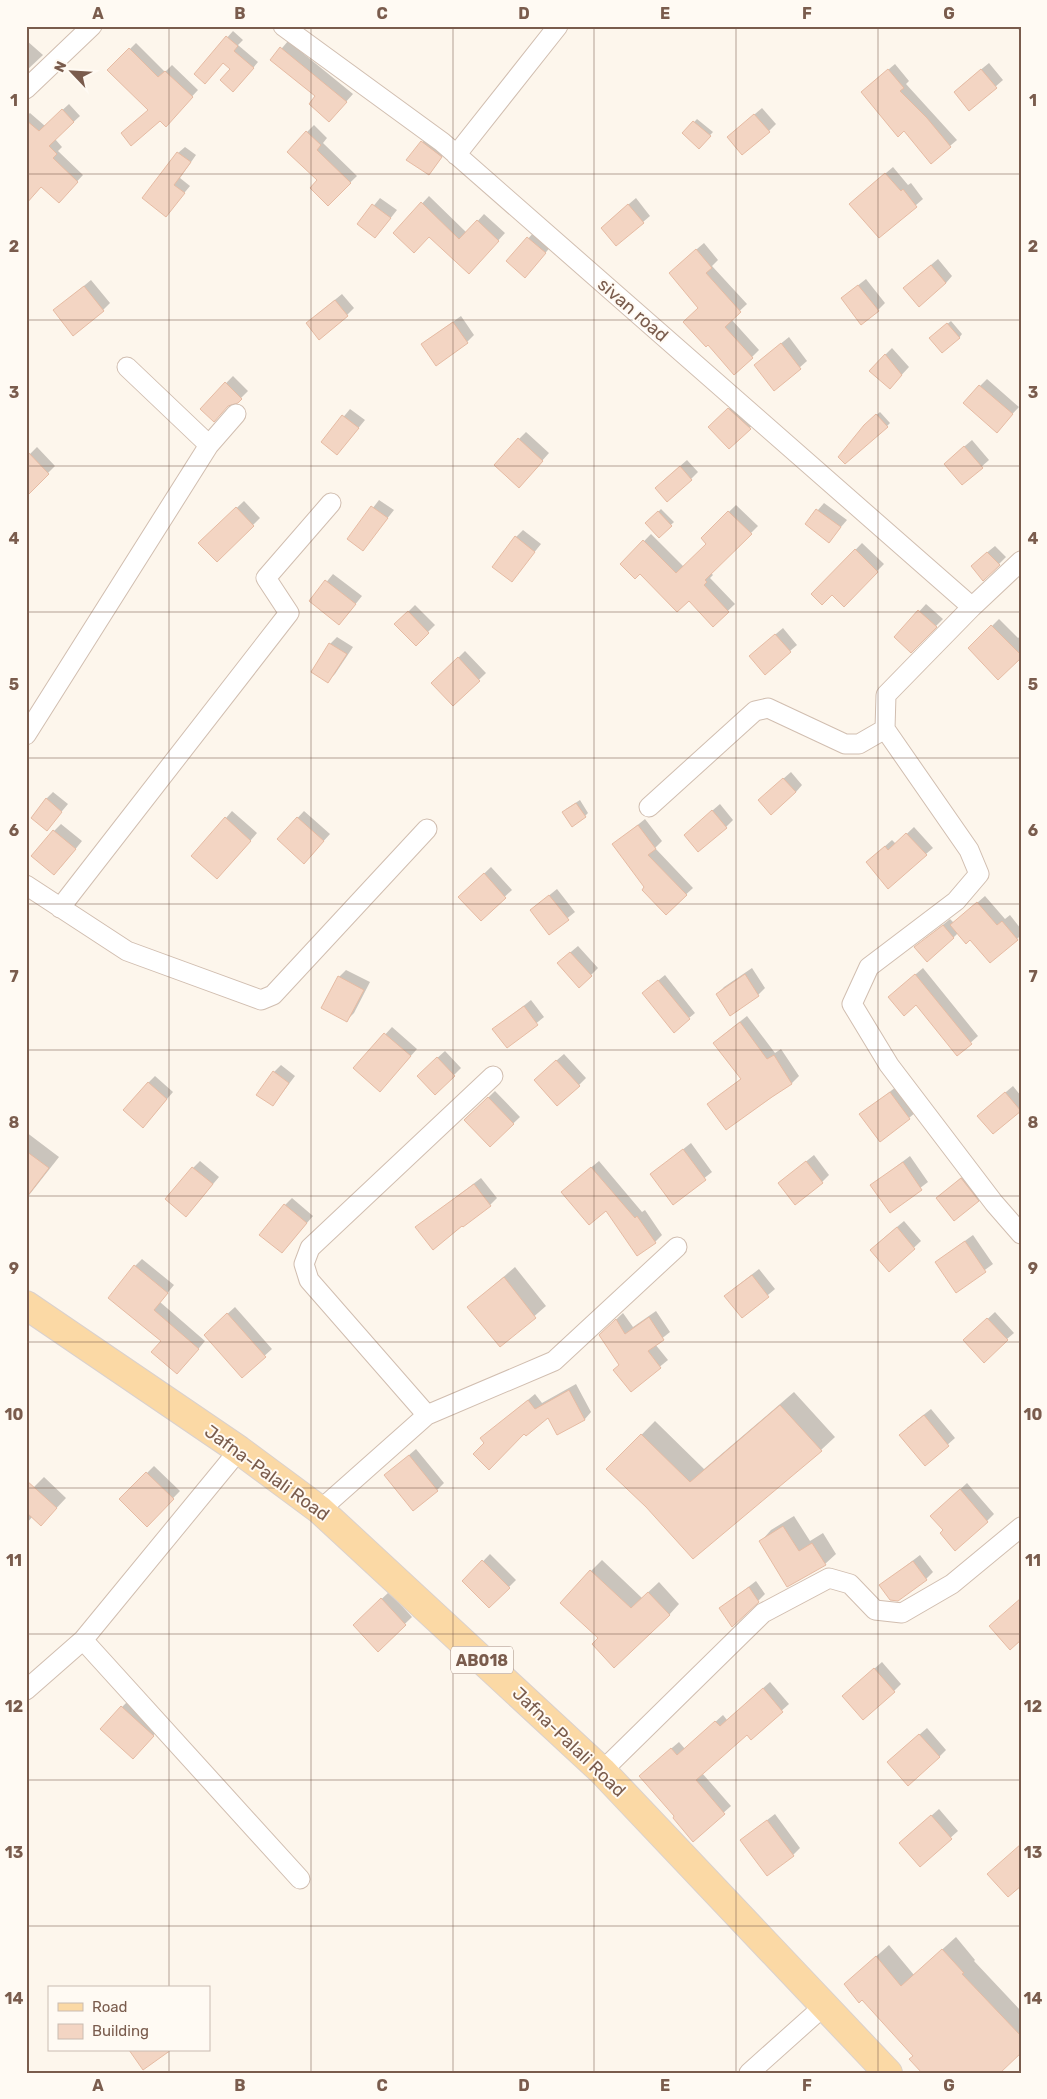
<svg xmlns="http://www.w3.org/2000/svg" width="1047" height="2099" font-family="Rubik,sans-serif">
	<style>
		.shadow { fill: #0003 }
		.building { fill: #f3d5c3; stroke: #e6bba3 }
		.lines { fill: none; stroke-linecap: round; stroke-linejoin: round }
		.street-casing { stroke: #d1beb0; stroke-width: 21 }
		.primary-casing { stroke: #dad1cd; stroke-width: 30 }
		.street { stroke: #fff; stroke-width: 19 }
		.primary { stroke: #fbd9a5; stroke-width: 28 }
		.grid { fill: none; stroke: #7a5c4d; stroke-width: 1; stroke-opacity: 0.55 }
		.labels { text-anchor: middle; stroke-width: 4; stroke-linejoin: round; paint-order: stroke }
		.shield { fill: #fffaf3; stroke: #a28b7f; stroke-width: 1 }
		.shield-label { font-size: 16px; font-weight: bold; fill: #7a5c4d }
		.street-label { font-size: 18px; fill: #7a5c4d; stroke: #fffaf3 }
		.neatline { fill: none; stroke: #7a5c4d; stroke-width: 2 }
		.grid-label { font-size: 16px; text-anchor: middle; font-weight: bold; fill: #7a5c4d }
	</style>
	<rect width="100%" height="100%" fill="#fdf6ec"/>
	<path class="shadow" d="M1015,26H1021V32Z
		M233,31L243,40L238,45L258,62L239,85L232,69L224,61L195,74Z
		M26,40L43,55L26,71Z
		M288,41L353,94L336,113L272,60Z
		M136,43L165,72L172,65L198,90L172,118L160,119L109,70Z
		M989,63L1003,80L970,109L962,85Z
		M895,64L909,81L906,84L957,140L931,162L869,86Z
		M69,104L80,116L55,139L62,147L58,151L83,175L59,201L26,163V116L30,113L45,126Z
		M762,108L776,124L769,131L728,137Z
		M697,119L713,132L699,147L684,133Z
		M314,125L327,138L323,143L357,176L328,204L319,180L307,132Z
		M429,134L448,149L429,174L408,160Z
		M185,147L196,155L180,178L190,186L166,215L178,153Z
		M893,167L908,185L911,183L923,199L880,236L858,197Z
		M429,196L467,233L484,214L505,233L476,265L429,235L395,233Z
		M380,198L397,210L382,229L359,224Z
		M636,198L650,216L643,222L609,221Z
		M535,231L552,245L532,269L508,261Z
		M704,243L718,260L712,266L747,304L731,319L759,350L752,357L700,307L677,266Z
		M938,259L952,276L946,283L912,281Z
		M866,279L885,303L878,310L842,298Z
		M91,280L110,303L103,310L62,304Z
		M342,294L354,308L347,315L314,317Z
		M461,316L474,335L467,342L422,344Z
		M951,321L962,334L959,338L934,335Z
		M789,337L807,361L775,389L763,358Z
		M892,348L909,367L896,381L885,355Z
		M233,376L248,391L237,402L201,409Z
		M987,379L1019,407L1003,424L980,386Z
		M736,402L757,421L729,448L710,427Z
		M350,409L365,420L337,454L323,442Z
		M880,412L890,423L887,426L868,422Z
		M526,432L549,453L526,479L519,439Z
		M972,440L989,460L962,484L952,457Z
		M37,447L55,466L32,489L26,458Z
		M687,460L698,472L691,479L663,481Z
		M379,500L394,510L363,549L349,539Z
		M244,501L260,518L217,561L200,543Z
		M824,503L847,520L835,534L806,524Z
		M736,505L758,526L711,573L713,575L710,578L735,604L713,625L689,599L622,564L651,534L684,567L708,544L702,538Z
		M661,509L674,522L659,536L647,523Z
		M523,530L541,544L512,580L516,537Z
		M862,543L884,564L844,605L832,593L813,594Z
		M995,546L1006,557L984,579L979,559Z
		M333,574L362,596L346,616L311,601Z
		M926,604L943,619L911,651L896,637Z
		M415,605L435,625L416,644L396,624Z
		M999,619L1018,638L1021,636V656L970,648Z
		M783,628L797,645L790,651L757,650Z
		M337,637L353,647L335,674L328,681L313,671L330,644Z
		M465,651L486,673L453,705L433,683Z
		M791,772L802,785L796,792L767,793Z
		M53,792L68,804L47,829L46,799Z
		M580,800L588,813L585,816L566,809Z
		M720,804L733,820L726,827L692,828Z
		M232,811L257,833L224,871L226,818Z
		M304,811L330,834L311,855L278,839Z
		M645,819L662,841L655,848L693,888L666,913L614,844Z
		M61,824L82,841L61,867L54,831Z
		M914,827L933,848L926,854L867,862L892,840L896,844Z
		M491,867L512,890L481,919L467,890Z
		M557,889L575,912L549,933L531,910Z
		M985,896L1005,919L1010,915L1021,929V935L1017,939L971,938L958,933L953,938L916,947L950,919L954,923Z
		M578,946L598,968L591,975L566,956Z
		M752,968L765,988L758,995L717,994L724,987Z
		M923,968L978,1036L957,1055L916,1003L896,991Z
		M346,970L370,982L354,1013L347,1020L339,977Z
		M665,975L695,1013L689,1018L643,993Z
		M531,1000L544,1017L507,1047L494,1029Z
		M747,1016L775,1053L781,1049L799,1076L792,1083L726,1129L708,1104L742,1078L722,1036Z
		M392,1027L417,1049L387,1083L355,1068Z
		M445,1051L461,1068L435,1094L425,1069Z
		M564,1054L586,1078L579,1085L542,1073Z
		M281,1065L295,1076L273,1105L274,1072Z
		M155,1076L173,1092L150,1119L148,1083Z
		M897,1086L916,1112L909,1118L861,1115Z
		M1013,1086L1021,1096V1109L993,1133L986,1109Z
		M495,1091L520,1117L490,1146L465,1120Z
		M26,1132L59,1157L26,1199Z
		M691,1143L712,1172L673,1203L652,1174Z
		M814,1155L829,1175L822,1182L787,1177Z
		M910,1156L928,1182L890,1211L872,1185Z
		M200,1161L219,1177L193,1208V1168Z
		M599,1161L642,1212L645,1210L662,1235L655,1242L570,1185Z
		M968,1172L985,1194L978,1200L937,1198Z
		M481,1178L497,1198L490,1205L417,1227Z
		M292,1198L313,1216L288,1245L285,1205Z
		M904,1221L921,1241L889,1271L878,1243Z
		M973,1235L993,1264L956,1291L936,1262Z
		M142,1259L174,1285L160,1302L205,1341L184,1366L163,1341L135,1266Z
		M515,1267L546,1306L500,1346L469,1307Z
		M759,1269L775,1289L742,1317L733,1289Z
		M235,1307L272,1349L242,1376L212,1328Z
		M656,1311L670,1332L655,1344L668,1360L631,1390L607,1328L623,1313L633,1327Z
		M995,1312L1014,1333L1007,1339L965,1340Z
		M576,1384L591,1412L585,1419L558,1434L548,1416L525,1432L486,1443L482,1438L535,1394L542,1403Z
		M794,1392L835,1437L821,1450L693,1558L647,1506L608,1469L655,1421L704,1469Z
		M931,1409L955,1438L925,1465L907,1428Z
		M416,1449L444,1483L437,1490L386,1475Z
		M154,1466L180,1491L147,1525L121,1499Z
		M44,1477L66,1498L51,1514L33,1516L26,1524V1495Z
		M967,1483L994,1514L987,1521L945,1530L939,1509Z
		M794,1516L810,1541L823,1533L836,1554L825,1564L761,1541L771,1530Z
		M490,1554L516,1580L489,1607L464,1581Z
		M920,1555L933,1572L926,1579L881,1585Z
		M602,1560L642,1598L659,1582L679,1604L669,1615L600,1638L591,1571Z
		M756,1581L765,1594L758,1601L721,1608Z
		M389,1592L412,1617L378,1650L354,1625Z
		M882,1662L901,1684L894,1691L851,1689Z
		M770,1682L789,1704L751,1738L747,1733L702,1773L731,1806L693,1840L647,1769L679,1742L685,1749L723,1715L727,1720Z
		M129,1700L160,1728L140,1750L122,1707Z
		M927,1728L946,1750L939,1757L896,1755Z
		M939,1809L958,1831L920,1865L908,1836Z
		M775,1814L800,1848L793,1855L749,1834Z
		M956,1937L975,1960L974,1961L1021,2011V2051L915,2056L863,1998L845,1984L889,1945L914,1975Z"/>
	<path class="building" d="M226,36L238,46L234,51L254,68L233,92L220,80L230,69L223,63L205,84L194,74Z
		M280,47L347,102L329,122L309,104L315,96L270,60Z
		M129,48L158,77L165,71L193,97L166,127L160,121L131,146L121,133L148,110L107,70Z
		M888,69L904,88L900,91L927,118L951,147L931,164L904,131L898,137L861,92Z
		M981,69L997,88L969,111L954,92Z
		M62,109L74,122L49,146L57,154L53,158L78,182L59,203L41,187L26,204V120L39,131Z
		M754,114L770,132L742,155L727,137Z
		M693,121L711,136L699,149L682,133Z
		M306,131L321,145L317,150L351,183L328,206L310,188L317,180L287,152Z
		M421,141L442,157L429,175L406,160Z
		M177,152L191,162L174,185L185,193L166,217L142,198Z
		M885,173L901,191L903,189L917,207L879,238L849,204Z
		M421,202L459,239L477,220L499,241L469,274L429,237L414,253L393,233Z
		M372,204L391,218L375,238L357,224Z
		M628,204L644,223L616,246L601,228Z
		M527,237L546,253L525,278L506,261Z
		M696,249L712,268L706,273L741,312L725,327L753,358L734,375L708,345L706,347L683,322L698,308L669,273Z
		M931,265L946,283L919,307L903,288Z
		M858,285L879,311L861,325L841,298Z
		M84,286L104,311L73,336L53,310Z
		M335,300L348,316L319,340L306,323Z
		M453,322L468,343L436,366L421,344Z
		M947,323L960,338L942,353L929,338Z
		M781,343L801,369L774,391L754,365Z
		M885,354L902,375L890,389L869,371Z
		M225,382L242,399L238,403L228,406L214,422L200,409Z
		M979,385L1013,414L997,433L963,403Z
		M728,408L751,429L729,449L708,427Z
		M876,414L888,427L845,464L838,457L864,425Z
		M342,415L359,428L337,455L321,442Z
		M518,438L543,461L519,488L494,465Z
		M964,446L983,468L962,485L944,464Z
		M26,450L49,474L26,497Z
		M680,466L692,480L667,502L655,488Z
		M371,506L388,518L363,551L347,539Z
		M236,507L254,526L217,562L198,543Z
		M816,509L841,527L829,543L805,524Z
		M658,511L672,526L659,538L645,523Z
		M728,511L752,534L705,580L707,582L704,585L729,612L713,627L689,601L677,612L640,574L635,579L620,564L643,540L676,573L706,544L701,538Z
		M515,536L535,552L512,582L492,567Z
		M855,549L878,572L844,607L832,595L822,605L811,594Z
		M987,552L1000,565L983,581L971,566Z
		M325,580L356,604L339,625L309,601Z
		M918,610L937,627L911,653L894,637Z
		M408,611L429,633L416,646L394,624Z
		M991,625L1021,655V658L998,680L968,648Z
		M775,634L791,652L765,675L749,656Z
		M329,643L347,654L328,683L311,672Z
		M458,657L480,681L453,706L431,683Z
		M783,778L796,792L771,815L758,800Z
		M46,798L62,812L47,831L31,818Z
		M576,803L586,817L572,827L562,812Z
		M712,810L727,828L698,852L684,835Z
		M225,817L251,841L217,879L191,856Z
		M297,817L324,841L304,864L277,839Z
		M638,825L656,849L648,855L687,895L666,915L642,890L644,887L612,844Z
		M53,830L76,849L54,875L31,856Z
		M906,833L927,855L888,889L866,862L885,846L888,850Z
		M484,873L506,898L481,921L458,897Z
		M549,895L569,920L549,935L530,910Z
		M977,902L997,925L1002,921L1018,940L990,963L970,940L966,944L950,925Z
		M943,925L954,938L927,962L914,947Z
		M570,952L592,976L579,988L557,963Z
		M745,974L759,996L730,1016L716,994Z
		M915,974L972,1044L957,1056L916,1005L904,1016L888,997Z
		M338,976L364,990L347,1022L321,1008Z
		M658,980L690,1019L674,1033L642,993Z
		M524,1006L538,1025L507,1048L492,1029Z
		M740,1022L767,1059L774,1055L792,1084L772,1097L726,1130L707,1104L741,1079L713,1043Z
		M384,1033L411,1056L380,1092L353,1068Z
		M437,1057L455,1076L435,1095L417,1076Z
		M556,1060L580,1086L557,1106L534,1080Z
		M273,1071L289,1083L273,1106L256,1095Z
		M148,1082L167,1099L143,1128L123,1110Z
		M890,1092L910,1119L880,1142L859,1114Z
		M1005,1092L1021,1111L993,1134L977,1116Z
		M488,1097L514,1124L490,1147L464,1120Z
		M683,1149L706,1180L673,1205L650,1174Z
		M26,1151L49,1168L26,1198Z
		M806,1161L823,1183L795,1205L778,1183Z
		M903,1162L922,1190L890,1213L870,1185Z
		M192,1167L213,1184L186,1217L165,1199Z
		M591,1167L635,1218L637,1216L656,1243L637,1256L606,1211L589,1225L561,1192Z
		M961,1178L979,1201L954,1221L936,1198Z
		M474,1184L491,1206L463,1227L462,1226L433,1250L415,1227Z
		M284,1204L307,1223L282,1253L259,1235Z
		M897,1227L915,1249L889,1272L870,1250Z
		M965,1241L986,1272L956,1293L935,1262Z
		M134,1265L168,1293L154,1310L199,1349L177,1374L151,1352L161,1341L108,1298Z
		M752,1275L769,1297L742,1318L724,1296Z
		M504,1277L536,1318L500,1347L467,1307Z
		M227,1313L266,1357L242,1378L204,1335Z
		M649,1317L664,1340L648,1351L661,1368L631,1392L613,1370L619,1365L599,1335L616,1319L625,1334Z
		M987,1318L1008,1340L984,1363L963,1340Z
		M569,1390L585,1420L557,1435L548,1418L526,1436L524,1434L489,1470L473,1454L484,1443L480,1438L528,1400L535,1409Z
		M780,1405L822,1451L693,1559L646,1507L606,1469L641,1434L690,1482Z
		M924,1415L949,1446L925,1466L899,1435Z
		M409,1455L438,1491L413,1511L384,1475Z
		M146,1472L174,1499L147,1527L119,1499Z
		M26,1480L57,1508L41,1526L26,1512Z
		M960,1489L988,1522L955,1551L940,1533L943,1530L930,1516Z
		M783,1526L799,1551L812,1543L826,1565L787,1587L759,1541Z
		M482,1560L510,1588L489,1608L462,1581Z
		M913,1561L927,1580L898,1601L890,1600L879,1585Z
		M590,1570L631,1608L648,1592L670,1615L614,1668L592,1644L598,1638L560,1603Z
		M749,1587L759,1602L732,1627L719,1608Z
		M381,1598L406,1625L378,1652L353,1625Z
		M1021,1598V1640L1010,1650L989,1626Z
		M874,1668L895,1692L863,1720L842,1696Z
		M763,1688L783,1712L751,1740L747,1735L696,1780L725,1814L693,1842L673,1818L674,1816L639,1776L671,1748L677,1755L715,1721L720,1726Z
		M121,1706L154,1736L133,1759L100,1729Z
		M919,1734L940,1757L908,1786L887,1762Z
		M931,1815L952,1839L920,1867L899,1843Z
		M767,1820L794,1856L767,1876L740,1840Z
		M1021,1844V1886L1008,1897L987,1874Z
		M942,1949L964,1973L962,1974L1021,2036V2053L1000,2073H922L909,2059L913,2056L862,2000L859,2003L844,1984L876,1956L901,1986Z
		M129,2050H171L143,2070Z"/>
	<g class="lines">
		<g class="street-casing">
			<path id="street" d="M283,26L442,142L972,607
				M26,89L92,26
				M456,155L558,26
				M209,445L236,414
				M1021,561L972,607L886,695L885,729L969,850L979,874L956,901L869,967L852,1004L889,1065L994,1203L1021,1234
				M26,735L209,445L127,367
				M649,807L755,711L768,708L845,744H859L885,729
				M26,885L127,951L261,1000L273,995L427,829
				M60,908L289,613L266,578L331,503
				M427,1415L309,1280L304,1264L310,1248L493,1076
				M320,1510L427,1415L554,1361L677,1247
				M83,1640L300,1879
				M26,1690L83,1640L239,1450
				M602,1771L763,1613L829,1578L850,1584L875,1610L902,1613L952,1584L1021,1527
				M749,2073L824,2006"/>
		</g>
		<g class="primary-casing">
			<path id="primary" d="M26,1305L239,1450L320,1510L602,1771L888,2073"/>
		</g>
		<use href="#street" class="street"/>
		<use href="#primary" class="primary"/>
	</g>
	<path class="grid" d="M169,26V1988M311,26V2073M453,26V2073M594,26V2073M736,26V2073M878,26V2073M26,174H1021M26,320H1021M26,466H1021M26,612H1021M26,758H1021M26,904H1021M26,1050H1021M26,1196H1021M26,1342H1021M26,1488H1021M26,1634H1021M26,1780H1021M26,1926H1021M169,2050V2073"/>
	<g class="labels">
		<rect class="shield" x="451" y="1646.5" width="62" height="27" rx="4"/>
		<g class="shield-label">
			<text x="482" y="1666">AB018</text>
		</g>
		<g class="street-label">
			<text transform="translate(633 310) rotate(41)" y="6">sivan road</text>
			<text transform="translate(267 1473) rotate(36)" y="6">Jafna-Palali Road</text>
			<text transform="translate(569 1742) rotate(44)" y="6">Jafna-Palali Road</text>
		</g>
	</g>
	<rect width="1047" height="2099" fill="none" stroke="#fffaf3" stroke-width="55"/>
	<rect x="48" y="1986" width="162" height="65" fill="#fffaf3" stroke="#cabbb1"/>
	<rect x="58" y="2003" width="25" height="8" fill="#fbd9a5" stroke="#cabbb1"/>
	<text x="92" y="2012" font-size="15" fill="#7a5c4d">Road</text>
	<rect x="58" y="2024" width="25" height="15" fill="#f3d5c3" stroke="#cabbb1"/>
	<text x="92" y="2036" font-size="15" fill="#7a5c4d">Building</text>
	<g transform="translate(72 72) rotate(295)" stroke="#fffaf3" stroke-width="4" paint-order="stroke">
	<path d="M0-4L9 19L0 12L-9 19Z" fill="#7a5c4d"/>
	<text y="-8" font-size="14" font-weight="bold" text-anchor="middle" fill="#7a5c4d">N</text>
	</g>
	<rect x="28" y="28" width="992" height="2044" class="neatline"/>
	<g class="grid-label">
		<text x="98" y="19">A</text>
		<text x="240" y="19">B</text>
		<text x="382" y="19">C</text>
		<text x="524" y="19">D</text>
		<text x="665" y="19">E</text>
		<text x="807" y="19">F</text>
		<text x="949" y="19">G</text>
		<text x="14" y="106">1</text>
		<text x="1033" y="106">1</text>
		<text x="14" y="252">2</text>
		<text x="1033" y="252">2</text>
		<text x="14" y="398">3</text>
		<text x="1033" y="398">3</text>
		<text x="14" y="544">4</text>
		<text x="1033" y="544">4</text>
		<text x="14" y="690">5</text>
		<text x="1033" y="690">5</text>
		<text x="14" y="836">6</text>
		<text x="1033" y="836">6</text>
		<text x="14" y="982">7</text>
		<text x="1033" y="982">7</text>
		<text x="14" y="1128">8</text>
		<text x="1033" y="1128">8</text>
		<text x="14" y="1274">9</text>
		<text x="1033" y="1274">9</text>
		<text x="14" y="1420">10</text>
		<text x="1033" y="1420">10</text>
		<text x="14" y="1566">11</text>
		<text x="1033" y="1566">11</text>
		<text x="14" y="1712">12</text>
		<text x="1033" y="1712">12</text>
		<text x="14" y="1858">13</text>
		<text x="1033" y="1858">13</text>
		<text x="14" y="2004">14</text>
		<text x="1033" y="2004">14</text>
		<text x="98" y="2091">A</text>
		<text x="240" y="2091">B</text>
		<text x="382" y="2091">C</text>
		<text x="524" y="2091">D</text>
		<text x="665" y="2091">E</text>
		<text x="807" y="2091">F</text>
		<text x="949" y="2091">G</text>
	</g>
</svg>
